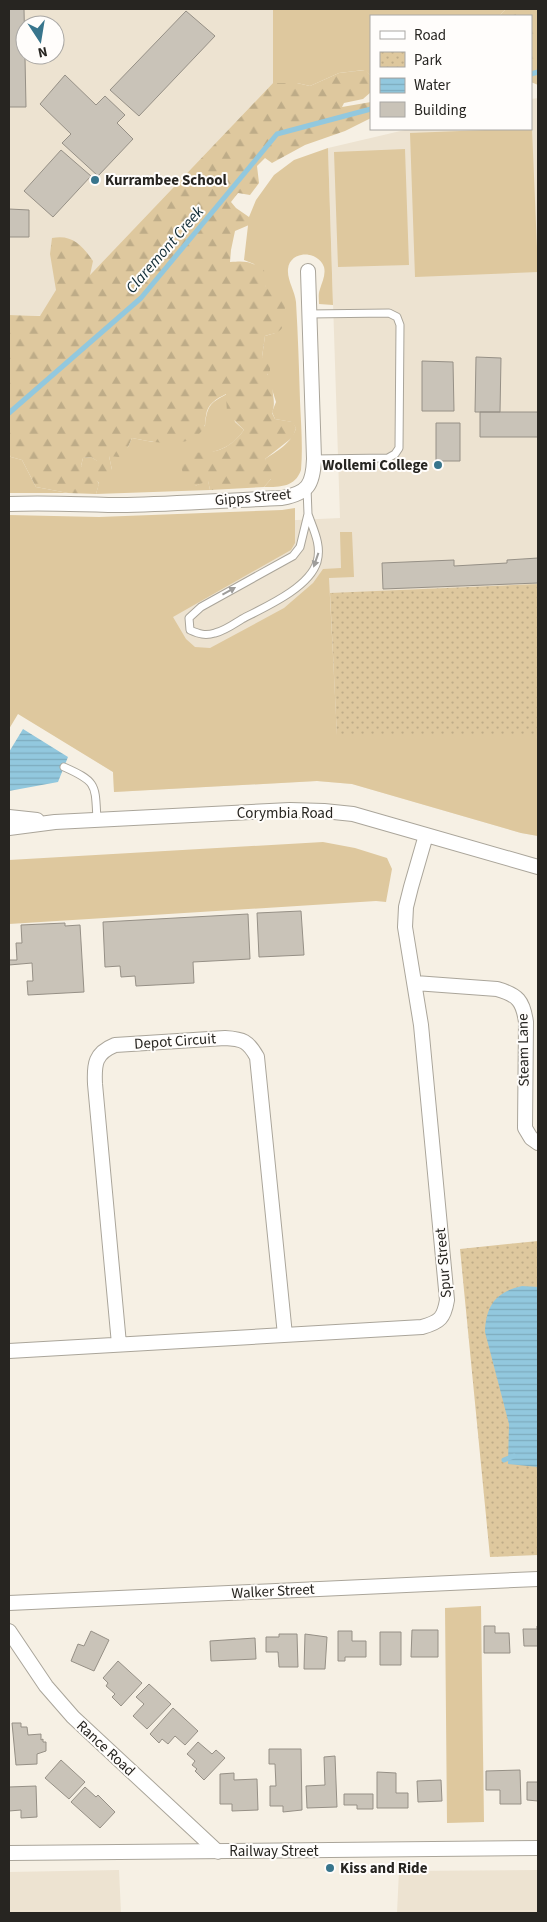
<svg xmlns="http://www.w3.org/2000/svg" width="547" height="1922" font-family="'Source Sans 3',sans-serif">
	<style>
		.built { fill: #ede3d1; fill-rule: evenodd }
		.grass { fill: #dec89e }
		.forest { fill: url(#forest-firs) }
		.park { fill: url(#park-dots) }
		.water { fill: url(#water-rules) }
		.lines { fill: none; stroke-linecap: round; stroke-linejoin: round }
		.stream { stroke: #92c8de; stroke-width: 5 }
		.building { fill: #c9c3b8; stroke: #969086 }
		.lane-casing { stroke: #aaa59a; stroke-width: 9 }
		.street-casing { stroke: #aaa59a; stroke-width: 16 }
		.lane { stroke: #fff; stroke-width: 7 }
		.street { stroke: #fff; stroke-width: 14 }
		.oneway { fill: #9e9d9b }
		.poi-dot { fill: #38758c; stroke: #fffdfb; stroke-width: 2 }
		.labels { text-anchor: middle; stroke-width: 4; stroke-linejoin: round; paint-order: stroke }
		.poi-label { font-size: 15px; font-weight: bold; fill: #272521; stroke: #fffdfb; text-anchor: start }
		.street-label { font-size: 15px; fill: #272521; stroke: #fffdfb }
		.water-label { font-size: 16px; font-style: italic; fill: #122d37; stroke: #fffdfb }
	</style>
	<defs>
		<pattern id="forest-firs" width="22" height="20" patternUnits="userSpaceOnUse" patternTransform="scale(1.25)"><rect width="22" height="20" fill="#dec89e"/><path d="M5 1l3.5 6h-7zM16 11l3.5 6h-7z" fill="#beac88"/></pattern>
		<pattern id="park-dots" width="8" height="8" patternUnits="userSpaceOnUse" patternTransform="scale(1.25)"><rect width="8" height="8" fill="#dec89e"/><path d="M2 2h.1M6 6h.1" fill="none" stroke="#beac88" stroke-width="1.8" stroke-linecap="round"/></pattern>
		<pattern id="water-rules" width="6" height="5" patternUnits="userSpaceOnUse" patternTransform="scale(1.25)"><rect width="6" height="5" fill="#92c8de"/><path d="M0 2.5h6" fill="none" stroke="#7eacbe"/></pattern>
	</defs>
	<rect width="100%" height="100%" fill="#f6f0e4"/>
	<path class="built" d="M9,9H273V83L51,316L9,315ZM25,25H55V55H25Z
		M538,98V836L521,833L352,784L317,781L114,792L113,772L18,713L131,528L340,518L328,148L409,129H531V99Z
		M119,1870L121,1913H9V1872Z
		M538,1870V1913H397L399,1871Z"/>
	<path class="grass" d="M273,9H506L499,16H371V76L364,70L339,73L310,86L297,83H273Z
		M532,128L538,272L415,277L410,133Z
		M328,148L333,305L319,304C319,299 318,294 320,289C322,282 326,275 324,267C318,250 290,250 288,269C287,280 295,291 296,302C298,335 299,368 300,401C301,424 303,447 301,470C295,487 281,487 264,487L271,479L265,459C277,451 292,443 296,428L292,422L275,419L272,412L276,402L262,357L265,336L275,333L266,287L254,264L244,260L249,217L256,200L274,175L294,160Z
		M405,149L409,265L338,267L334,152Z
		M227,394L235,422L244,430C232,446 224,449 205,454L195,486L208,480L210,490L96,494L99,483L81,466L83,458L91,457L112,470L109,456L128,447L132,438L153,442L205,426C207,407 209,403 227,394Z
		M9,454L11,457L22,460L36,487L68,493H9Z
		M295,508V543L291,550L173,617L186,639L195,647L210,648L284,608L313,583L323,569L341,568L340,532H352L354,577L329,578L337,735H538V836L521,833L352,784L317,781L114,792L113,772L18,714L9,729V515L99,517L282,510Z
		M323,842L355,848L387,858L392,869L386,902L376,901L9,924V860Z
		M481,1606L484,1822L447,1823L445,1608Z"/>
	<path class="forest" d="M506,9H538V85L531,82V16H499Z
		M365,70L371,76V92L363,99L344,103L342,107L371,102V118L345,131L305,145L272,163L265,158L257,166L259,183L250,195L238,193L231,202L236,208L249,217V225L235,231L231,250L230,262C246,261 250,261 264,270L266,287C271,288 276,288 280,293C286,300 287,319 282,328C279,333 271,334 265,336L262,357L270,363V371L267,374L274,383C270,395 277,399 272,413L275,419L293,422L296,428L293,437L265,459L272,469L271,479L264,487L210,490L208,481L195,486L186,485L181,466L186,452C213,454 227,452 244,430L227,413L226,394C216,399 207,404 206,416C205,419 206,424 204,427C193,451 152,442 132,438L128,447L119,457L109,456L112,470L109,476L98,473L97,461L91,457L83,458L81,466L92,472L99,484L96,494L68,493L36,487L22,460L11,457L9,454V315L40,316L56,290L50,254L52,238C72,234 82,245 93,261L90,275L273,83H297L310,86L339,73Z"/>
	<path class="park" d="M538,584V735L337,736L330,593Z
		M538,1241V1555L490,1557L460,1249Z"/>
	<path class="water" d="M23,729L68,757L58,782L9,791V752Z
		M522,1286L538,1287V1467L508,1464L509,1424L485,1332C486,1305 496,1292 522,1286Z"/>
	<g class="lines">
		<path class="stream" d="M531,74L538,72
			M9,413L141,298L277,134L371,109
			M504,1460L514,1456"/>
	</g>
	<path class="building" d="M9,9H24L26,107H9Z
		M186,11L215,36L139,116L110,90Z
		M65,75L96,105L105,96L125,115L117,123L133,139L98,176L62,143L71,134L40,104Z
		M61,150L91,176L53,217L24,191Z
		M9,209L29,210V237H9Z
		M476,357L501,358L500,412H475Z
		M422,361L453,362L454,411H422Z
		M480,412H538V437H480Z
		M436,423H460V461H436Z
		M538,558V583L383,589L382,563L454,560V566L507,563V560Z
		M301,911L304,955L259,957L257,913Z
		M248,914L250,959L193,962L194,983L136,986L135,976L121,977L120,966L105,967L103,922Z
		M65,923V926L80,925L84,992L28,995L27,981H33L32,963L9,965V960H17L16,943H22L21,925Z
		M484,1626H495V1633H509L510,1653H484Z
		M537,1626H538V1646H524L523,1629H537Z
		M412,1630H438V1657H411Z
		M91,1631L109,1640L94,1671L71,1661L78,1644L84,1646Z
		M338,1631H352V1641H366V1657H345V1661H338Z
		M380,1632H401V1665H380Z
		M279,1634H297L298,1667H279L278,1652H266V1637H279Z
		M305,1634L327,1637L325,1669H304Z
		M255,1638L256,1659L211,1661L210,1641Z
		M118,1661L142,1683L121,1706L112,1697L115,1694L106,1686L108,1683L103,1678Z
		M149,1684L171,1704L147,1729L133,1716L144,1704L136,1697Z
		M173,1708L198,1731L185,1745L175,1736L168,1744L162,1739L159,1743L150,1734Z
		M12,1723H21V1727H27L28,1735L41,1734V1740L43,1739V1742H46V1751L37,1754V1764L16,1765Z
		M198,1742L212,1754L216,1750L225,1758L204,1780L195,1771L197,1769L192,1765L195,1761L187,1754Z
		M269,1749H301L302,1810L283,1812V1806H270V1786H276L275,1764H269Z
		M335,1756L337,1807L307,1808L306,1786L325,1785L324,1757Z
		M61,1760L85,1782L69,1799L45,1778Z
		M520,1770L521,1804H500V1790H486V1771Z
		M377,1772L396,1773V1793H408V1808H377Z
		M234,1773V1780L257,1779L258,1810L232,1811V1804H220V1774Z
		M441,1780L442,1801L418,1802L417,1781Z
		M527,1782H538V1801L527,1800Z
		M36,1786L37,1817L21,1818V1810L9,1811V1787Z
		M85,1787L96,1797L98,1795L115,1812L100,1828L71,1802Z
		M344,1794H373V1809H357V1805H344Z"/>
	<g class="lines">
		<g class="lane-casing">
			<path id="lane" d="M309,314L389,313L397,317L400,325L399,448L395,454L388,458L314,459
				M307,488L308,514L300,547L293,556L201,607L189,618L190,630C199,634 205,636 215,633C224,631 234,624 242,619C265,607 309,588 317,562C322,545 313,529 308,514
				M64,767C98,782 95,785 97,820"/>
		</g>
		<g class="street-casing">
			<path id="street" d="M9,504C48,502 87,505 127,505C178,504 230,500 282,498C308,493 313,485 314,459L308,271
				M9,817L37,820
				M9,828L55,822L290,810L324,811L353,814L538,867
				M415,983L497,989C518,995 523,1001 526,1022L525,1128L531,1138L538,1143
				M119,1344L95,1084C94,1064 95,1053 115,1045L225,1038C243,1039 248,1041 257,1057L285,1335
				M9,1351L422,1327C440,1322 444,1318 447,1300L421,1025L405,927L406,907L411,887L426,835
				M9,1603L538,1579
				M9,1631L46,1686L73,1717L218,1852
				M9,1853L538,1848"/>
		</g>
		<use href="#lane" class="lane"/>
		<use href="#street" class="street"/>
	</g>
	<defs><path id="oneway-solid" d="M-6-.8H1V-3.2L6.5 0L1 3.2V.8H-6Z" transform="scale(1.25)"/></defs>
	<g class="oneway">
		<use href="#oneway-solid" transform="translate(316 560) rotate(109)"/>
		<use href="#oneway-solid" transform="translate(229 591) rotate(-29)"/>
	</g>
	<g class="poi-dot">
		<circle cx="95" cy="180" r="5"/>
		<circle cx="438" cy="465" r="5"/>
		<circle cx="330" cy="1868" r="5"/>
	</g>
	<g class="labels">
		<g class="poi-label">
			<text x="105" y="185">Kurrambee School</text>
			<text x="428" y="470" text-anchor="end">Wollemi College</text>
			<text x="340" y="1873">Kiss and Ride</text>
		</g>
		<g class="street-label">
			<text transform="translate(253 497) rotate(-5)" y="5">Gipps Street</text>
			<text x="285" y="818">Corymbia Road</text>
			<text transform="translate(175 1041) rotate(-4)" y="5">Depot Circuit</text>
			<text transform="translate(523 1050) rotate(-91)" y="5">Steam Lane</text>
			<text transform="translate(443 1263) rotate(-95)" y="5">Spur Street</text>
			<text transform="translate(273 1591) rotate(-3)" y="5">Walker Street</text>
			<text transform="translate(106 1748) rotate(43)" y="5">Rance Road</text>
			<text x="274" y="1856">Railway Street</text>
		</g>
		<g class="water-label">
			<text transform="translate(164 249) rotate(-49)" y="6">Claremont Creek</text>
		</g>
	</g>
	<rect width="547" height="1922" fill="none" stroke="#272521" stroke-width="20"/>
	<rect x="370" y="15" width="162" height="115" fill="#fffdfb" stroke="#a9a7a4"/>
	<rect x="380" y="31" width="25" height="8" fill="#ffffff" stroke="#a9a7a4"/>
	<text x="414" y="40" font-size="15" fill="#272521">Road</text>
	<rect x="380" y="52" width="25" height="15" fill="url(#park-dots)" stroke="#a9a7a4"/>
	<text x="414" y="65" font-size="15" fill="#272521">Park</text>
	<rect x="380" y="78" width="25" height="15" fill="url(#water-rules)" stroke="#a9a7a4"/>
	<text x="414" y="90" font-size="15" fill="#272521">Water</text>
	<rect x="380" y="102" width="25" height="15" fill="#c9c3b8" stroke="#a9a7a4"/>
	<text x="414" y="115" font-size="15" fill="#272521">Building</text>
	<g transform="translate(40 40) rotate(168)"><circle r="24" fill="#fffdfb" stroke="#a9a7a4"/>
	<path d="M0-4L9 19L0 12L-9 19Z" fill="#38758c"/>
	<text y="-8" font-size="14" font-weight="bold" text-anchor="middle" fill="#272521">N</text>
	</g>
</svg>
